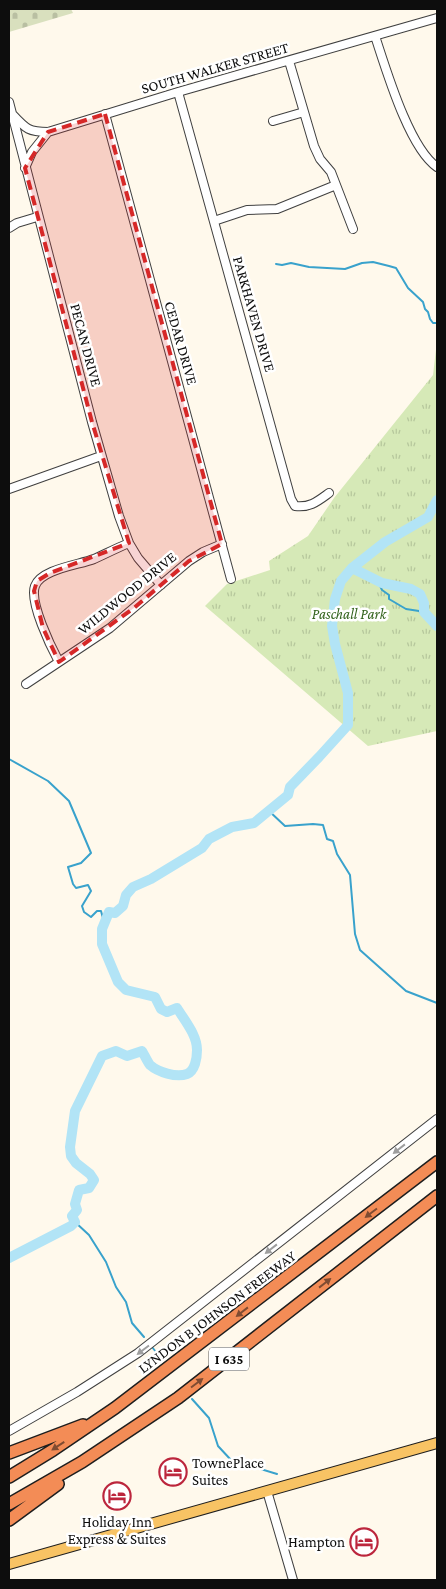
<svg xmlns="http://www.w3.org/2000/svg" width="446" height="1589" font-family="'Crimson Pro',serif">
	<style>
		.grass { fill: url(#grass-tufts) }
		.cemetery { fill: url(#cemetery-stones) }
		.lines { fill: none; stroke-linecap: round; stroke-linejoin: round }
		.stream { stroke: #39a2cc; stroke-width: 2 }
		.river { stroke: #b2e4f6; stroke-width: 10 }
		.minor-casing { stroke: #404040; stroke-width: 10 }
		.major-casing { stroke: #1e1e1e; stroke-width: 12 }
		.highway-casing { stroke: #1e1e1e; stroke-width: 14 }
		.minor { stroke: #fff; stroke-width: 8 }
		.major { stroke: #f8c364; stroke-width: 10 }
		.highway { stroke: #f38c56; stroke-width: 11 }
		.oneway { fill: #9e9e9e }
		.oneway2 { fill: #804c32 }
		.marked { fill: #d62828; fill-opacity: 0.2; stroke: #d62828; stroke-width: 4; stroke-dasharray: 10 6; stroke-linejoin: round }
		.labels { text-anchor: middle; stroke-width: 5; stroke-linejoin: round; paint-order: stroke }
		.shield { fill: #fff; stroke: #565656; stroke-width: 1 }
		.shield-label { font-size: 14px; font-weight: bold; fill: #0d0d0d }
		.street-label { font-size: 15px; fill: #0d0d0d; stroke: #fff }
		.park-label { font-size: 15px; font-style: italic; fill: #34641e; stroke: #fff }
		.poi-label { font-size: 15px; fill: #0d0d0d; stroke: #fff; text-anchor: start }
	</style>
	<defs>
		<pattern id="grass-tufts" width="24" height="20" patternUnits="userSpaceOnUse" patternTransform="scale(1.25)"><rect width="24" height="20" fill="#d6e9b7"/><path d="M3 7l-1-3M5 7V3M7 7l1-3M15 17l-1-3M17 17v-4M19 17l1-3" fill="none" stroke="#b6c79c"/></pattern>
		<pattern id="cemetery-stones" width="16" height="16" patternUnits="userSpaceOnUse" patternTransform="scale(1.25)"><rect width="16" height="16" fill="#d9e0be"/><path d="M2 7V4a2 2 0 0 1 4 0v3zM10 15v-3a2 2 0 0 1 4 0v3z" fill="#b9bfa2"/></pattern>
	</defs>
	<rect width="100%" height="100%" fill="#fff9ec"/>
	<path class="grass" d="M437,341V731L368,746L205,606L227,584L270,570L269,561L308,536L334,498L433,375Z"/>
	<path class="cemetery" d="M9,9H71L73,13L9,32Z"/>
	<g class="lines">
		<path class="stream" d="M276,264L282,265L291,263L309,267L345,269L362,263L373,262L389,266L396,268L408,288L423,302L425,309L428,312L430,319L433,323H437
			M378,581L382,590L389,595V599L406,609L419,611L423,616L429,618
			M9,759L48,781L69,801L91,853L81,863L68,867L73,884L76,888L88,885L91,891L82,906L84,912L91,917L97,911H101L104,922
			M269,811L285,826L313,824L323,825L327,839L333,841L337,854L350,875L355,934L360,950L406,991L437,1003
			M75,1222L89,1235L106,1262L116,1287L126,1302L132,1323L144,1337
			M152,1347L160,1357
			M192,1399L209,1418L218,1446L231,1460L277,1474"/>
		<path class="river" d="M352,568L382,583L411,589L420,594L424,603V612L437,626
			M9,1258L71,1226L75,1222L72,1216L77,1210L75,1204L79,1190L89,1188L94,1180L90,1174L76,1163L71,1156L70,1147L75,1111L102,1056L116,1051L127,1056L142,1051C145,1056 147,1061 150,1065C158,1072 176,1078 187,1074C195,1071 197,1058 197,1050C197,1035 185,1021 177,1008L167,1012L161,1009L155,997L126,990L118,982L102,944V929L109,912L115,913L123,906L126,895L133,887L151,879L202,848L209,839L232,827L254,823L288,795L290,787L319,757L348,725V693L335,644L332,626L335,599L341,581L352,568L385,542L428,517L437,500"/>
		<g class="minor-casing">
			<path id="minor" d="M375,36C386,69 409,148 437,167
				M289,61L314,146L320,159L331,172L353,229
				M178,92L291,499L295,506C310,508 318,501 329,493
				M9,102L92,422L119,516L129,543L138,558L161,585
				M105,114L231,579
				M13,115C26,129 29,132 48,132L178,92L437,18
				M273,121L304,112
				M25,168L32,152L48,132
				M214,221L247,210L277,209L336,185
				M9,228L17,223L37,217
				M9,489L101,456
				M59,662C51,647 29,602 35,586C41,569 79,565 94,559C105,554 117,548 129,543
				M26,684L110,628L189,561L203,552L222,544
				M9,1431L77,1392L138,1353L437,1119
				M267,1491L293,1580"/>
		</g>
		<g class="major-casing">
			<path id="major" d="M9,1564L437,1443"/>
		</g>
		<g class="highway-casing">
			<path id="highway" d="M9,1453L83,1425
				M9,1477L53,1450L115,1408L437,1162
				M9,1504L82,1462L178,1398L437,1196
				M9,1520L58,1484"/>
		</g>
		<use href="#minor" class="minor"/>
		<use href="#major" class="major"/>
		<use href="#highway" class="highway"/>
	</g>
	<defs><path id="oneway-solid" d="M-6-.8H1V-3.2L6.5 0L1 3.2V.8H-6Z" transform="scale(1.25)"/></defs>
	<g class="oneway">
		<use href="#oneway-solid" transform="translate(399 1149) rotate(142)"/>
		<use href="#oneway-solid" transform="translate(271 1249) rotate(142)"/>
		<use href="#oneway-solid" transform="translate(143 1350) rotate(143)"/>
	</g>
	<g class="oneway2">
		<use href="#oneway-solid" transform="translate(371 1213) rotate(143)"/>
		<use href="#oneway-solid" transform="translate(325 1283) rotate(-38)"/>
		<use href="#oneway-solid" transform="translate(242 1312) rotate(142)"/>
		<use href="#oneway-solid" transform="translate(197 1383) rotate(-37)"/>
		<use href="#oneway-solid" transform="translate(58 1446) rotate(147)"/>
	</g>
	<path class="marked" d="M105,114L222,544L189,561L134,608L59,662L43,628L34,591L37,581L50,573L129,543L92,422L25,168L48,132Z"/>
	<defs>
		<g id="hotel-ring" transform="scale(1.4375)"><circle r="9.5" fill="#fff" stroke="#bc263d" stroke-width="1.5"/><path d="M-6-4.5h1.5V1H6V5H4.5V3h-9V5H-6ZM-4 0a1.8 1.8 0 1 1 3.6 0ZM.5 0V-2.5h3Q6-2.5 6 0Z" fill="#bc263d"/></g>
	</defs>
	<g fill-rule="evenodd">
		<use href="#hotel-ring" x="173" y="1472"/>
		<use href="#hotel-ring" x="117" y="1496"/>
		<use href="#hotel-ring" x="364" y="1542"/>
	</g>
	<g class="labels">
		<rect class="shield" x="209" y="1347.5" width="40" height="23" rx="4"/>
		<g class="shield-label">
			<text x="229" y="1364">I 635</text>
		</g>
		<g class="street-label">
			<text transform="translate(215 68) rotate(-16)" y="5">SOUTH WALKER STREET</text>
			<text transform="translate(254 314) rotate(74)" y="5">PARKHAVEN DRIVE</text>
			<text transform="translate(181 343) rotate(74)" y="5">CEDAR DRIVE</text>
			<text transform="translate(86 345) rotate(75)" y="5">PECAN DRIVE</text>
			<text transform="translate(127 593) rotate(-39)" y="5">WILDWOOD DRIVE</text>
			<text transform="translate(217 1312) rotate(-37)" y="5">LYNDON B JOHNSON FREEWAY</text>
		</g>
		<g class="park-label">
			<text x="349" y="619">Paschall Park</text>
		</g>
		<g class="poi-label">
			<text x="192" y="1468">TownePlace<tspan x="192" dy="17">Suites</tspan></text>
			<text x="117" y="1527" text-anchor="middle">Holiday Inn<tspan x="117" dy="17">Express &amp; Suites</tspan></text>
			<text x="345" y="1547" text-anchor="end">Hampton</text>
		</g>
	</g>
	<rect width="446" height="1589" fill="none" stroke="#0d0d0d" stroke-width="20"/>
</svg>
